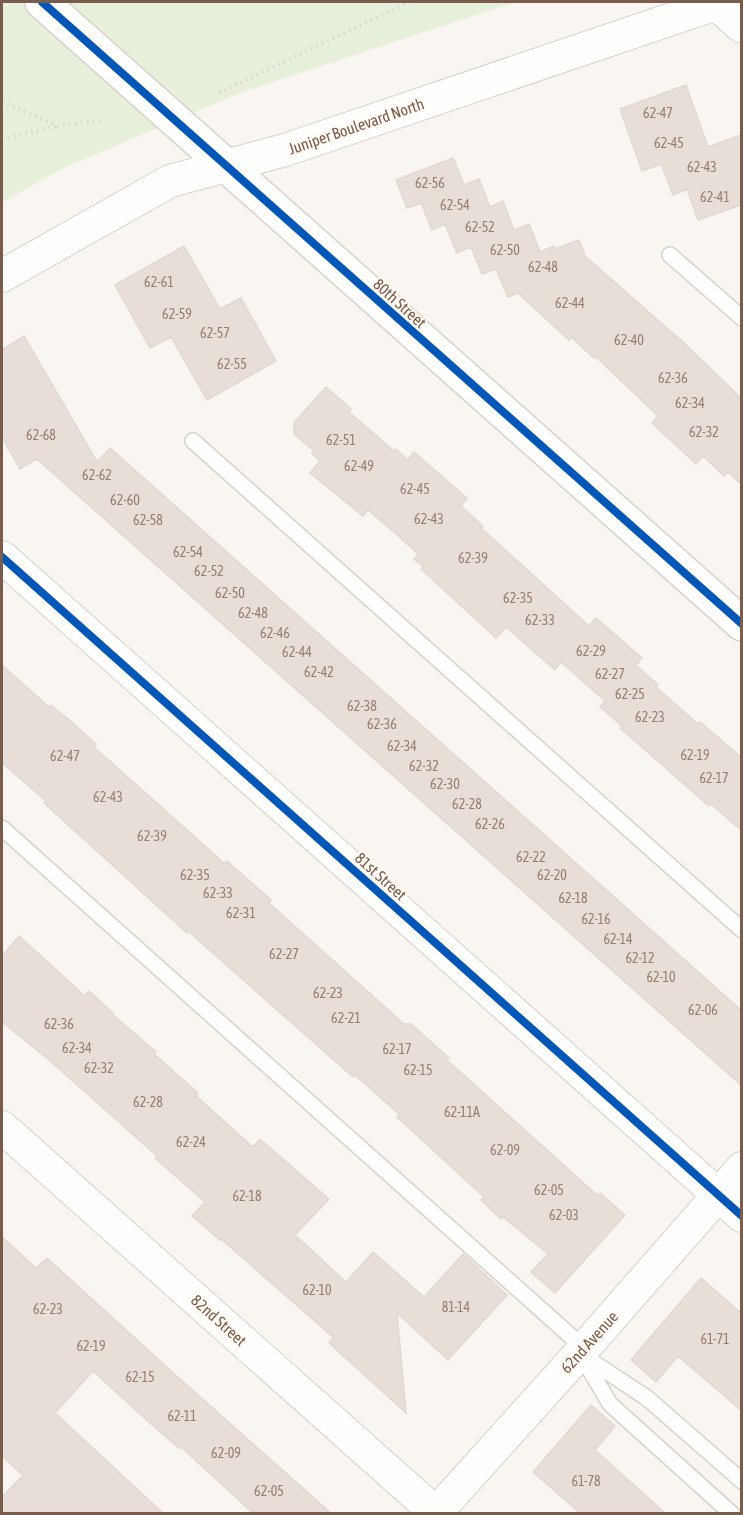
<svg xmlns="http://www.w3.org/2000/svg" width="743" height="1515" font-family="'Asap Condensed',sans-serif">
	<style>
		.green { fill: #e7f0db }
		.building { fill: #e6ded7; stroke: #e2d8d2; stroke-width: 1.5 }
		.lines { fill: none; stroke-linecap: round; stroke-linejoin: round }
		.lane-casing { stroke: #d7d1cb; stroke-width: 18 }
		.street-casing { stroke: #d7d1cb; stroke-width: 34 }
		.secondary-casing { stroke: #d9d2cb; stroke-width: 36 }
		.path { stroke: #dcd5d0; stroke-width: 4; stroke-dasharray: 1.5 4.5; stroke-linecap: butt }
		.lane { stroke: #fefefd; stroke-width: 15 }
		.street { stroke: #fefefd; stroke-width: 32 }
		.secondary { stroke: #fefefd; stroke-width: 33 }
		.cycleway-casing { stroke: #fffaf3; stroke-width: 11 }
		.cycleway { stroke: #0057b8; stroke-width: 8 }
		.labels { text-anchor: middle; stroke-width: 4.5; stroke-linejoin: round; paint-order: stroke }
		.number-label { font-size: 14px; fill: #977e72 }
		.street-label { font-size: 16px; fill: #7a5c4d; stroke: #fffaf3 }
	</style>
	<rect width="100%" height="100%" fill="#f9f5f0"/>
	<path class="green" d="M2,2H516L242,92L59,170L2,203Z"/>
	<path class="building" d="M686,85L708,147L741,135V205L698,220L687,189L673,195L661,164L642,171L620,109Z
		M453,158L464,185L479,179L490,207L503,201L514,230L529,224L540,252L554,246L555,249L579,240L585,256L684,343L741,398V484L728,472L724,476L703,456L696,464L652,423L658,416L595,356L594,358L571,337L569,340L518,293L508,297L496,269L482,274L471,247L457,253L445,224L432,230L421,203L407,208L396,180Z
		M184,246L220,309L241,298L276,361L207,400L171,337L150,348L115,285Z
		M24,336L97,462L110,448L741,1010V1085L37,459L20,469L2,437V350Z
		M326,387L351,409L349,412L394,451L396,449L408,460L414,452L467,498L461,506L483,526L481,528L589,626L596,618L642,658L636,665L658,685L656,687L698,724L700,722L741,757V830L711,804L709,806L620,728L622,726L600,707L605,701L561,662L555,670L506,627L496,638L421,569L423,566L414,559L418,554L396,534L368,510L363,516L310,473L320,461L312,453L314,451L294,434V423Z
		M2,665L49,707L51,705L74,724L96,744L94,747L224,863L227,861L271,900L269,903L404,1024H411L449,1058L447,1060L597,1195L600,1193L625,1215L555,1293L531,1272L548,1254L503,1217L501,1219L481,1200L484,1197L397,1117L399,1114L355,1075L353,1077L188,931L187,933L44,803L46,801L2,763Z
		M19,936L85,996L89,991L113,1013L112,1014L156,1052L154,1054L198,1093L196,1096L253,1147L260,1139L329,1199L295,1235L346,1282L373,1252L424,1297L463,1254L507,1295L448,1360L397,1313L406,1413L329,1343L333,1337L221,1239L220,1240L192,1216L205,1202L155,1158L157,1156L48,1059L2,1022V956Z
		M2,1237L36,1268L47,1258L170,1370L332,1514H254L180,1446L179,1448L151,1424L93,1371L55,1413L164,1514H2V1497L23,1475L2,1456Z
		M701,1278L741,1313V1410L678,1356L656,1382L631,1360Z
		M591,1405L615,1426L595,1450L666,1514H581L533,1472Z"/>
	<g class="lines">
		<g class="lane-casing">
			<path id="lane" d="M670,255L742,318
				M193,441L742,930
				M2,828L584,1348
				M580,1353L610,1404L732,1514
				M582,1355L647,1398L742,1481"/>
		</g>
		<g class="street-casing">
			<path id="street" d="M716,4L742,27
				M2,276L170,181L285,150L722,2
				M2,557L742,1216
				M2,1127L437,1514
				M435,1514L580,1353L742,1168"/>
		</g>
		<g class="secondary-casing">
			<path id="secondary" d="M42,2L742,624"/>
		</g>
		<path class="path" d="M219,93L409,2
			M2,102L58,126L105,120
			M2,139L58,126"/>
		<use href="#lane" class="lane"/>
		<use href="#street" class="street"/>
		<use href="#secondary" class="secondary"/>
		<g class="cycleway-casing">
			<path id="cycleway" d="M42,2L742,624
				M2,557L742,1216"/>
		</g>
		<use href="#cycleway" class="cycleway"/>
	</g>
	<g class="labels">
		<g class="number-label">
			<text x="658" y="118">62-47</text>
			<text x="669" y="148">62-45</text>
			<text x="702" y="172">62-43</text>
			<text x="430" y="188">62-56</text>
			<text x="715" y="202">62-41</text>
			<text x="455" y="210">62-54</text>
			<text x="480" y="232">62-52</text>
			<text x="505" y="255">62-50</text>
			<text x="543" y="272">62-48</text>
			<text x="159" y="287">62-61</text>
			<text x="570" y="308">62-44</text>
			<text x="177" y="319">62-59</text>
			<text x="215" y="338">62-57</text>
			<text x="629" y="345">62-40</text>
			<text x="232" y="369">62-55</text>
			<text x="673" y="383">62-36</text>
			<text x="690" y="408">62-34</text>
			<text x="704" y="437">62-32</text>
			<text x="41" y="440">62-68</text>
			<text x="341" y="445">62-51</text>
			<text x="359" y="471">62-49</text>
			<text x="97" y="480">62-62</text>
			<text x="415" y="494">62-45</text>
			<text x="125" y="505">62-60</text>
			<text x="429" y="524">62-43</text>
			<text x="148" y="525">62-58</text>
			<text x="188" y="557">62-54</text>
			<text x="473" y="563">62-39</text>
			<text x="209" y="576">62-52</text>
			<text x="230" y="598">62-50</text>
			<text x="518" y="603">62-35</text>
			<text x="253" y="618">62-48</text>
			<text x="540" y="625">62-33</text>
			<text x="275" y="638">62-46</text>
			<text x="591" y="656">62-29</text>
			<text x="297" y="657">62-44</text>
			<text x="319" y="677">62-42</text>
			<text x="610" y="679">62-27</text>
			<text x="630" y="699">62-25</text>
			<text x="362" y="711">62-38</text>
			<text x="650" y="722">62-23</text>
			<text x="382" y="729">62-36</text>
			<text x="402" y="751">62-34</text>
			<text x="695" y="760">62-19</text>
			<text x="65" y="761">62-47</text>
			<text x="424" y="771">62-32</text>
			<text x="714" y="783">62-17</text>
			<text x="445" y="789">62-30</text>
			<text x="108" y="802">62-43</text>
			<text x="467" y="809">62-28</text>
			<text x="490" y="829">62-26</text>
			<text x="152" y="841">62-39</text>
			<text x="531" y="862">62-22</text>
			<text x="195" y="880">62-35</text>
			<text x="552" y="880">62-20</text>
			<text x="218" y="898">62-33</text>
			<text x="573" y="903">62-18</text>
			<text x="241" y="918">62-31</text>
			<text x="596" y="924">62-16</text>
			<text x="618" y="944">62-14</text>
			<text x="284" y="959">62-27</text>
			<text x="640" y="963">62-12</text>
			<text x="661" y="982">62-10</text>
			<text x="328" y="998">62-23</text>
			<text x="703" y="1015">62-06</text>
			<text x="346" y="1023">62-21</text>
			<text x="59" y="1029">62-36</text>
			<text x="77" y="1053">62-34</text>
			<text x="397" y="1054">62-17</text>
			<text x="99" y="1073">62-32</text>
			<text x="418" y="1075">62-15</text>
			<text x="148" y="1107">62-28</text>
			<text x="462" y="1117">62-11A</text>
			<text x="191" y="1147">62-24</text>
			<text x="505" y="1155">62-09</text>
			<text x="549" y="1195">62-05</text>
			<text x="247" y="1201">62-18</text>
			<text x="564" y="1220">62-03</text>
			<text x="317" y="1295">62-10</text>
			<text x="456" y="1312">81-14</text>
			<text x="48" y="1314">62-23</text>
			<text x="715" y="1344">61-71</text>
			<text x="91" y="1351">62-19</text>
			<text x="140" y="1382">62-15</text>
			<text x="182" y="1421">62-11</text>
			<text x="226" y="1458">62-09</text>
			<text x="586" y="1486">61-78</text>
			<text x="269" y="1496">62-05</text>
		</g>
		<g class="street-label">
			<text transform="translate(356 126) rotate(-19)" y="6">Juniper Boulevard North</text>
			<text transform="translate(400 303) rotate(42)" y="6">80th Street</text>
			<text transform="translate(381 876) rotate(42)" y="6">81st Street</text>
			<text transform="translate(219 1320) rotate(42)" y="6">82nd Street</text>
			<text transform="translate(589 1342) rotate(-48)" y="6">62nd Avenue</text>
		</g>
	</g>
	<rect width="743" height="1515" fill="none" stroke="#7a5c4d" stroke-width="6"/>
</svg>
